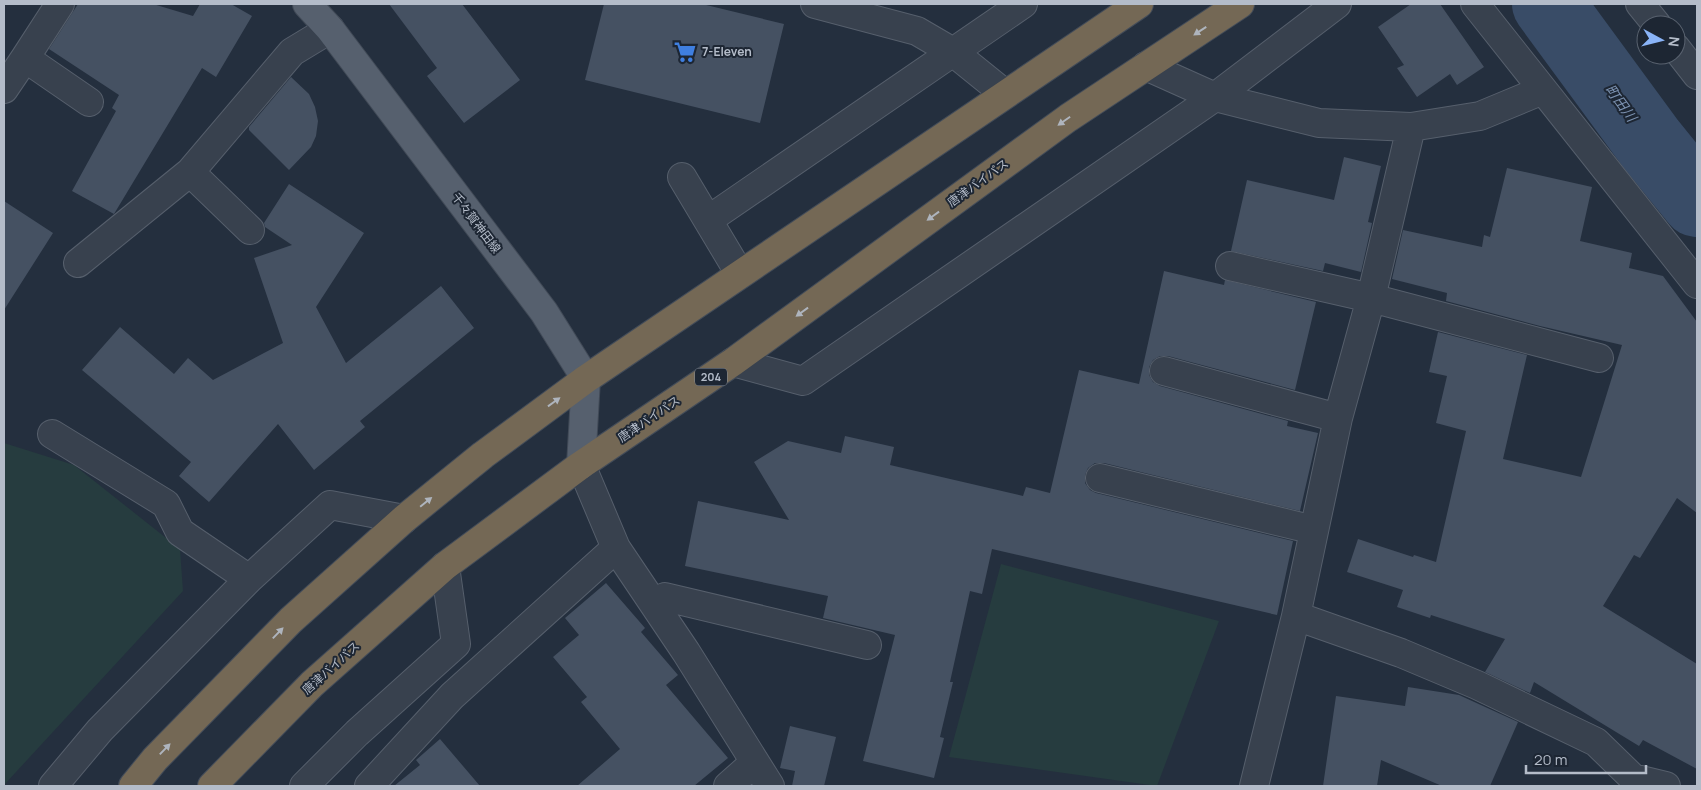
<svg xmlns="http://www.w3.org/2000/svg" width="1701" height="790" font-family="Manrope,'Noto Sans JP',sans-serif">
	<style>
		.green { fill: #263c3f }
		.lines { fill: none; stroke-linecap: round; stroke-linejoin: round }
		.river { stroke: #394c67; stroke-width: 72 }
		.building { fill: #455162 }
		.minor-casing { stroke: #565f6c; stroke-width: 30 }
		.major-casing { stroke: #414a57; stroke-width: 30 }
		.highway-casing { stroke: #434c59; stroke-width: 30 }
		.minor { stroke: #38414e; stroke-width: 28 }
		.major { stroke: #56606e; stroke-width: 28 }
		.highway { stroke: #746855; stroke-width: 28 }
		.oneway { fill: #aeb4bd }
		.labels { text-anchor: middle; stroke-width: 4; stroke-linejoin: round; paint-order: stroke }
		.shield { fill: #1d2633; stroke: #878f9c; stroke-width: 1 }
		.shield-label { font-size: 11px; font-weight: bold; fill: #b4bcc9 }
		.poi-label { font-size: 12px; font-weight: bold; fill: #b4bcc9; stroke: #1d2633; text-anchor: start }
		.street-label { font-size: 12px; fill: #b4bcc9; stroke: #1d2633 }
		.water-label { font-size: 14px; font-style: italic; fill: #7c92b1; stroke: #1d2633 }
	</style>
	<rect width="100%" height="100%" fill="#242f3e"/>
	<path class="green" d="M4,443L74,465L180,549L183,591L4,785Z
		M1001,564L1219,621L1157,786L949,757Z"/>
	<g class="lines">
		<path class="river" d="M1548,4L1650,143L1697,201"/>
	</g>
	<path class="building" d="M78,4H153L193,16L200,4H231L252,16L216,77L202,68L114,214L72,191L116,111L112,108L119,95L49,49Z
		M389,4H462L520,80L464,123L427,76L437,68Z
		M604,4H702L784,24L760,123L585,80Z
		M1411,4H1440L1484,67L1457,85L1450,74L1417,97L1397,68L1404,65L1378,27Z
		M291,77L309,94L315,107L318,121L316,136L311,147L289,170L249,130V127Z
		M1344,157L1381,166L1368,222L1372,223L1361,272L1325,263L1323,271L1231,251L1247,180L1334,200Z
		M1507,168L1592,187L1580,241L1632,253L1629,268L1663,276L1697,322V513L1677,498L1640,558L1634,555L1603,606L1697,664V769L1643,740L1639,746L1534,682L1530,693L1485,672L1505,639L1431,615L1430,618L1397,607L1403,590L1347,572L1358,539L1413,557L1414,555L1436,562L1466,431L1436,423L1447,376L1429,372L1438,332L1527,355L1503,459L1581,477L1622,345L1540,326L1446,301L1447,293L1392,279L1403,230L1482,247L1484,235L1490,237Z
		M289,184L364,233L316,307L346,363L441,286L474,328L360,421L365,427L314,470L278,424L209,502L179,476L191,462L82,370L120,327L174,374L188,358L213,380L283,343L254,258L292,245L265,227L264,223Z
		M4,201L53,233L4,310Z
		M1164,271L1224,285L1225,280L1316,302L1295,390L1168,356H1160L1153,360L1149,367V375L1153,382L1160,386L1288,421L1287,426L1318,433L1300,511L1104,463H1095L1088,468L1085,475V483L1090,490L1096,493L1293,541L1277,615L992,549L982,594L970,591L950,682H953L940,737L944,738L934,778L863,761L895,635L823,618L828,596L685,566L698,501L789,520L754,462L788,441L841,453L845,436L894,447L890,465L1023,496L1026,487L1050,493L1079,370L1139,384Z
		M606,583L645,628L641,632L678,675L666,685L728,758L694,786H577L620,749L581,702L587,697L553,657L579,635L565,618Z
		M1408,687L1459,695L1518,722L1490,786H1442L1381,760L1377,786H1323L1336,696L1405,706Z
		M790,726L836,737L824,786H792L795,771L780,768Z
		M440,739L480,786H394L420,765L416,760Z"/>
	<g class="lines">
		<g class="minor-casing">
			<path id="minor" d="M815,4L917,31L953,52L1005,94
				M1475,4L1697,284
				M1640,4L1657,25
				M1676,48L1697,75
				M25,58L60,4
				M1146,66L1215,97L1319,123L1411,127L1480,116L1543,90
				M4,89L25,58L89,102
				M1411,127L1371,298L1338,418L1296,616L1401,653L1477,685L1596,742L1633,778L1666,786
				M190,172L292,52L330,29
				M682,177L740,274
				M708,220L1023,4
				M78,263L190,172L250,230
				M1230,266L1371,298L1599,358
				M733,362L803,381L1215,97L1337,4
				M1164,371L1338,418
				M52,434L166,504L180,532L249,579
				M581,465L616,548L686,652L770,786
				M1100,478L1314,530
				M653,602L665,597L867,645
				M53,786L100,730L249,579L330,505L404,519
				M304,786L357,733L456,644L445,566
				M369,786L452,696L616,548
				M728,786L755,762
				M1254,786L1296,616"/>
		</g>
		<g class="major-casing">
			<path id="major" d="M307,4L330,29L544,312L586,379L581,465"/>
		</g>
		<g class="highway-casing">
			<path id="highway" d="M133,786L155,759L291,620L404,519L483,455L586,379L1139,4
				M212,786L312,684L445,566L581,465L733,362L1068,118L1240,4"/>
		</g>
		<use href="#minor" class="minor"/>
		<use href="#major" class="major"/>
		<use href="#highway" class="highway"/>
	</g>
	<defs><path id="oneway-solid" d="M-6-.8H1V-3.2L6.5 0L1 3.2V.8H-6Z" transform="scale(1.25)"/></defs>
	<g class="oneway">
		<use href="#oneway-solid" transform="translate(1200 31) rotate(147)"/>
		<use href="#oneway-solid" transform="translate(1064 121) rotate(145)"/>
		<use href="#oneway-solid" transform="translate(933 216) rotate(144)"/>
		<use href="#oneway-solid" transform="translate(802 312) rotate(144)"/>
		<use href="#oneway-solid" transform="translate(554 402) rotate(-36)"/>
		<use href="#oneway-solid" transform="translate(426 502) rotate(-39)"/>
		<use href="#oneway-solid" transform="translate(278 633) rotate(-46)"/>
		<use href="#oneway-solid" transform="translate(165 749) rotate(-46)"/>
	</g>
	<defs>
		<g id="supermarket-bare" transform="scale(1.725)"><path d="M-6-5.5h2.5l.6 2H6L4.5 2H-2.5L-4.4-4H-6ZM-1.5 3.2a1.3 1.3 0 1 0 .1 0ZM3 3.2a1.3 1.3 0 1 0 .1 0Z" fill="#3f7fe0" stroke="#1d2633" stroke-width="2.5" paint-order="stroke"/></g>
	</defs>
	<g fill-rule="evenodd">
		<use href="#supermarket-bare" x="685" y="52"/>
	</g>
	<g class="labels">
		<rect class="shield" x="695" y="368.5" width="32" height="17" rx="4"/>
		<g class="shield-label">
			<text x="711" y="381">204</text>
		</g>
		<g class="poi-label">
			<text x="702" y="56">7-Eleven</text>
		</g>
		<g class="street-label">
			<text transform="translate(978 183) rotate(-36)" y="4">唐津バイパス</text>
			<text transform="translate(476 223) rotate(53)" y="4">千々賀神田線</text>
			<text transform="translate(649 419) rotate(-34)" y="4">唐津バイパス</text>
			<text transform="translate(331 668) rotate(-42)" y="4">唐津バイパス</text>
		</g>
		<g class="water-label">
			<text transform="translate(1621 103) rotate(54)" y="5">町田川</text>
		</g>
	</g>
	<rect width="1701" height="790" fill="none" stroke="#b4bcc9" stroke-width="10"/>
	<g transform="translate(1661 40) rotate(97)"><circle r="24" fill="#1d2633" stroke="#59626f"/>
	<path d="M0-4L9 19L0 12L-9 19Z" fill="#8ab4f8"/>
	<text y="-8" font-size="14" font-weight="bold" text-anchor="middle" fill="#b4bcc9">N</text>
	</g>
	<path d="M1526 765v8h120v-8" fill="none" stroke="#b4bcc9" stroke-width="2.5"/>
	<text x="1534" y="765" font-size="15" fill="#b4bcc9" stroke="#1d2633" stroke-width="4" paint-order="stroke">20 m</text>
</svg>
